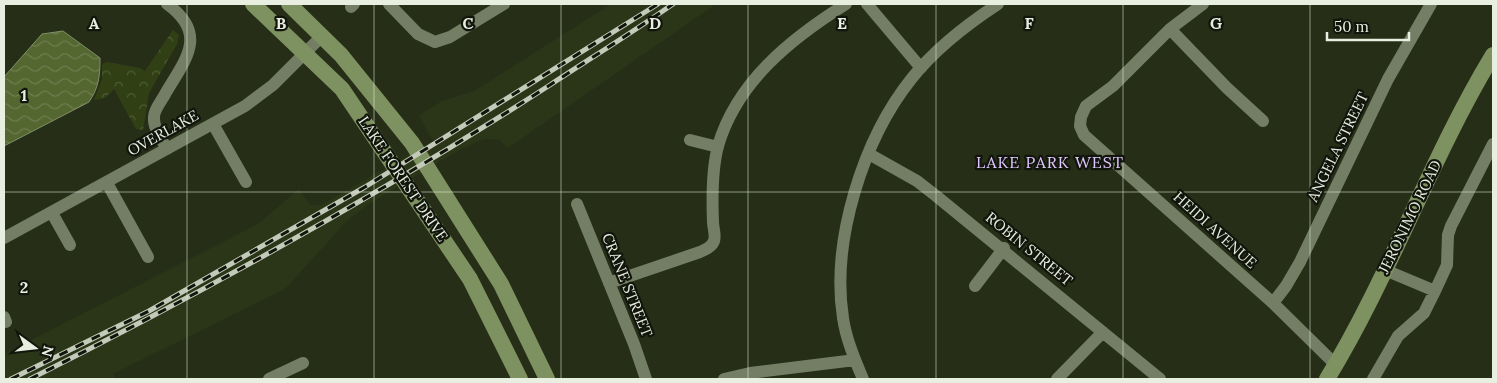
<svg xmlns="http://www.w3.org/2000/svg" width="1497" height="383" font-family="Lora,serif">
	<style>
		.built { fill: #2b3618 }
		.park { fill: url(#park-crowns) }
		.water { fill: url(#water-waves); stroke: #809066 }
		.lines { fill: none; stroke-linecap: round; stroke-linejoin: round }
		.minor { stroke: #737e64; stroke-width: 12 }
		.major { stroke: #7e9160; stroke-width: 16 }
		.rail-casing { stroke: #c4caba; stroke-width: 5 }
		.rail { stroke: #11150b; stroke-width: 3; stroke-dasharray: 9; stroke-linecap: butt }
		.grid { fill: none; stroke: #e8eee0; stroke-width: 1; stroke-opacity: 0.55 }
		.labels { text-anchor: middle; stroke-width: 4.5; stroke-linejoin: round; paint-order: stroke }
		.street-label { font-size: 15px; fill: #e8eee0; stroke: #11150b }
		.neighbourhood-label { font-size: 16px; letter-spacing: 1px; fill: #e1c8ff; stroke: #11150b }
		.grid-label { font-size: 16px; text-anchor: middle; font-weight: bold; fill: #e8eee0; stroke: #11150b; stroke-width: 4.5; stroke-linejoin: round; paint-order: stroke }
	</style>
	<defs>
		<pattern id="park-crowns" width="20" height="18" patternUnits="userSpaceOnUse" patternTransform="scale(1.25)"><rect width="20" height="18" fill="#314014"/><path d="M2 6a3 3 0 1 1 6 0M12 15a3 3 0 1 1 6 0" fill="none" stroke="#4f5c36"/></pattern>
		<pattern id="water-waves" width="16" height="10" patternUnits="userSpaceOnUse" patternTransform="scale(1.25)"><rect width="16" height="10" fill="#546731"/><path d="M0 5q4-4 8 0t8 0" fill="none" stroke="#6d7d4f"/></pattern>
	</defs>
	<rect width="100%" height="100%" fill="#262e18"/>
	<path class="built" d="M611,4H716L508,148L499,140L484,139L461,149L369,204L347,221L285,289L113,374L115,379H4V354L258,224L299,189L310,205H321L433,141L419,116L424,112L442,101L474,91Z"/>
	<path class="park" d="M173,30L179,35L177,44L149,93L143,130L136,129L114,89L105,98L94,100L102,79V64L107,62L140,68L145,71Z"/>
	<path class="water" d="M63,31L100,58C100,76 99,87 89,102L4,146V77L42,34Z"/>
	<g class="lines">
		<path class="minor" d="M167,4C210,35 184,61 164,96C160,103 154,110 154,117C153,128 162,140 167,149
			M389,4L418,34L435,42L450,37L504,4
			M867,4L921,68
			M1203,4L1170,29L1113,86L1086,106L1081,117L1080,126L1084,135L1273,303L1336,365
			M351,7L354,4
			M1170,29L1227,88L1263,121
			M213,124L246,182
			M690,140L718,147
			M869,154L917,181L935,195L1160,379
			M107,183L148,257
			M577,204L634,344L646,379
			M52,213L70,245
			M4,238L245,106L273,85L323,35
			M1385,270L1435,291
			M609,283L700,252C705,250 712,247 714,241C716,235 713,228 713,222C712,198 712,169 718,146C737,81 792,38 846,4
			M975,286L1004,248
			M1273,303L1286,286L1300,262L1388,79L1431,4
			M4,317L6,322
			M269,379L303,363
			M724,379L750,373L855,360
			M863,379C855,360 846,339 843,318C831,241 863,139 912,78C936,48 966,25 998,4
			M1057,379L1103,332
			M1373,379L1398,336L1424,313L1435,291L1447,265L1448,235L1451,226L1493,144"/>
		<path class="major" d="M253,4L342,89L470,279L520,379
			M289,4L341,55L412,143L501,284L547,379
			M1327,379C1390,276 1430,159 1493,55"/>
		<g class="rail-casing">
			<path id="rail" d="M11,379L149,311L365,187L658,4
				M30,379C208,290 382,193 550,85C591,58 633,32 673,4"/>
		</g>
		<use href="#rail" class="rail"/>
	</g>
	<path class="grid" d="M187,4V379M374,4V379M561,4V379M748,4V379M936,4V379M1123,4V379M1310,4V379M4,192H1493"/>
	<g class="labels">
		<g class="street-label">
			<text transform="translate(163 133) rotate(-29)" y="5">OVERLAKE</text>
			<text transform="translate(1338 147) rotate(-64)" y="5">ANGELA STREET</text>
			<text transform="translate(403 179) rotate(56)" y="5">LAKE FOREST DRIVE</text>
			<text transform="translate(1410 217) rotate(-64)" y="5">JERONIMO ROAD</text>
			<text transform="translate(1215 230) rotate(42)" y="5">HEIDI AVENUE</text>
			<text transform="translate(1029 249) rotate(39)" y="5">ROBIN STREET</text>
			<text transform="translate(627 285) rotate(68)" y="5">CRANE STREET</text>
		</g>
		<g class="neighbourhood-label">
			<text x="1050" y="168">LAKE PARK WEST</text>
		</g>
	</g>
	<g class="grid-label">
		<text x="94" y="29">A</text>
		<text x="281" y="29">B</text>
		<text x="468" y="29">C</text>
		<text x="655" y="29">D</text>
		<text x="842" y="29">E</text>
		<text x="1029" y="29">F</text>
		<text x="1216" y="29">G</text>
		<text x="24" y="101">1</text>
		<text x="24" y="293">2</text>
	</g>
	<rect width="1497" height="383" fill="none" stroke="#e8eee0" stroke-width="10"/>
	<g transform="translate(35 348) rotate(105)" stroke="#11150b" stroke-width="4" paint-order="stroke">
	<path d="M0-4L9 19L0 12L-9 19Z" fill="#e8eee0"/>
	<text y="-8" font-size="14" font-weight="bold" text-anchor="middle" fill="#e8eee0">N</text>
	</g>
	<path d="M1327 32v8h82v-8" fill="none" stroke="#e8eee0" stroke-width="2.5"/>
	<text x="1334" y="32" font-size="15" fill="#e8eee0" stroke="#11150b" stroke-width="4" paint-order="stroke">50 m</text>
</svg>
